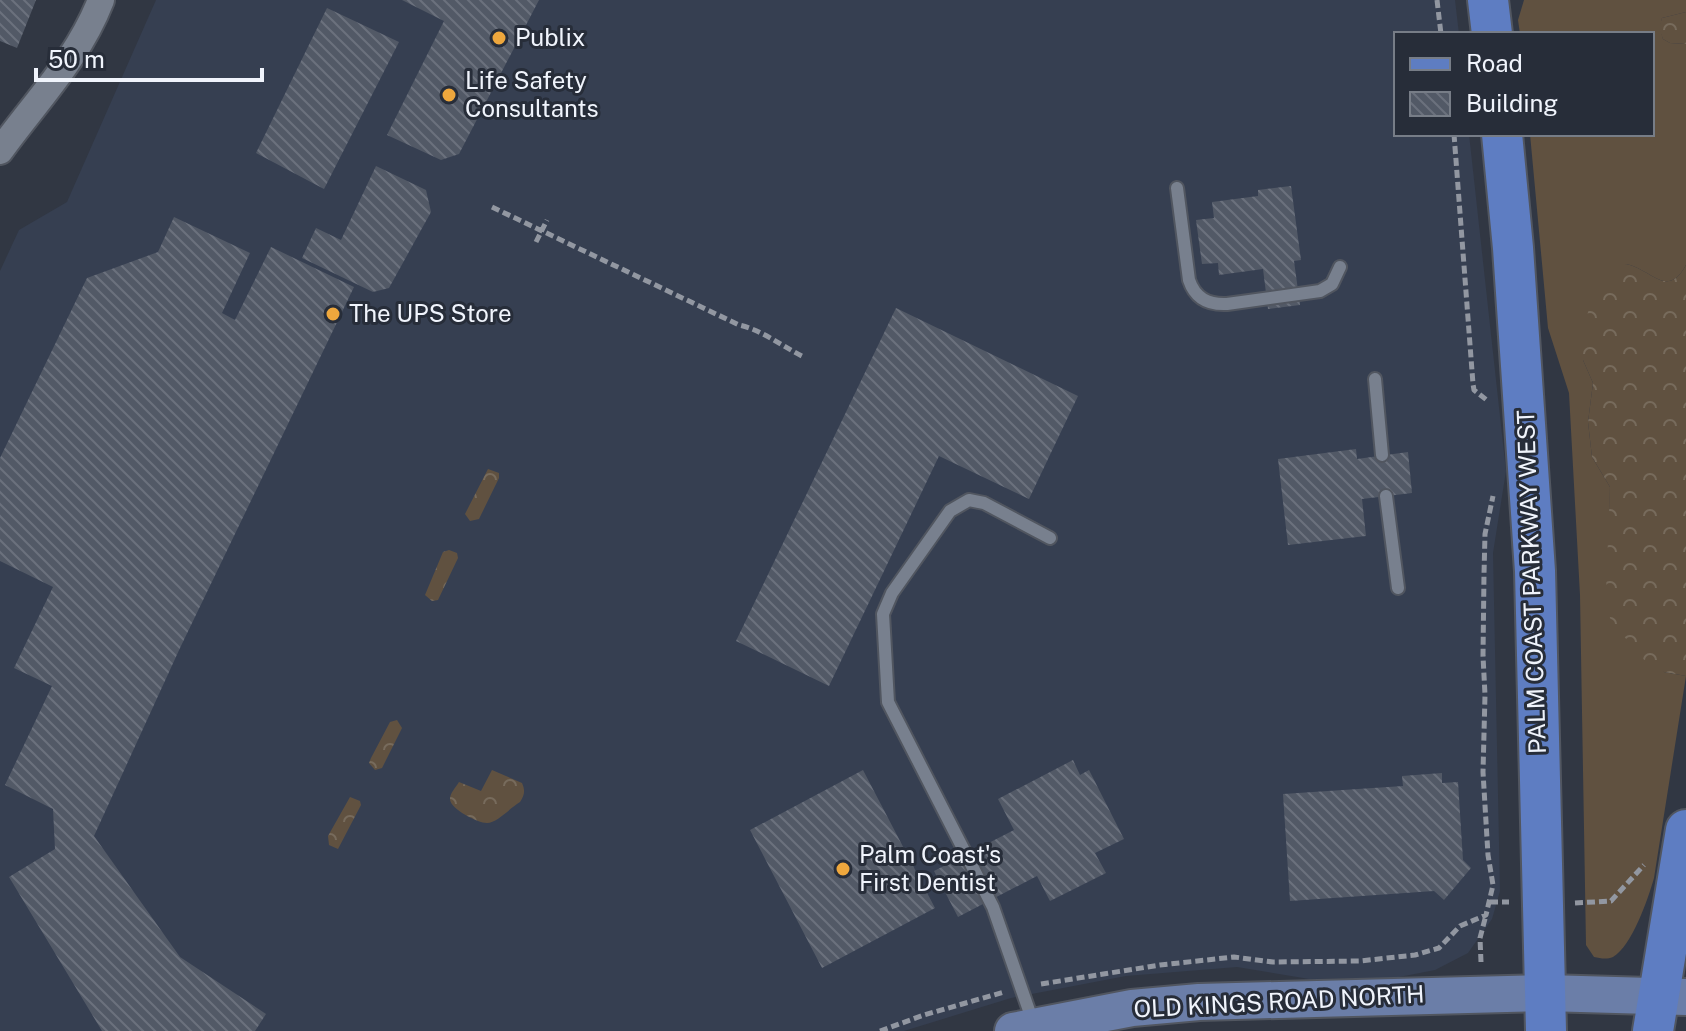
<svg xmlns="http://www.w3.org/2000/svg" width="1686" height="1031" font-family="'Public Sans',sans-serif">
	<style>
		.built { fill: #363f51 }
		.grass { fill: #605140 }
		.forest { fill: url(#forest-crowns) }
		.building { fill: url(#building-back-hatch) }
		.lines { fill: none; stroke-linecap: round; stroke-linejoin: round }
		.lane-casing { stroke: #515660; stroke-width: 16 }
		.street-casing { stroke: #515660; stroke-width: 30 }
		.secondary-casing { stroke: #515660; stroke-width: 40 }
		.primary-casing { stroke: #515660; stroke-width: 44 }
		.path { stroke: #9297a1; stroke-width: 5; stroke-dasharray: 8 4; stroke-linecap: butt }
		.lane { stroke: #78808e; stroke-width: 12 }
		.street { stroke: #78808e; stroke-width: 26 }
		.secondary { stroke: #6b7ea8; stroke-width: 36 }
		.primary { stroke: #5e7dc2; stroke-width: 40 }
		.poi-dot { fill: #eea73d; stroke: #272d39; stroke-width: 3 }
		.labels { text-anchor: middle; stroke-width: 6; stroke-linejoin: round; paint-order: stroke }
		.poi-label { font-size: 24px; fill: #f0f4fc; stroke: #272d39; text-anchor: start }
		.street-label { font-size: 24px; fill: #f0f4fc; stroke: #272d39 }
	</style>
	<defs>
		<pattern id="forest-crowns" width="20" height="18" patternUnits="userSpaceOnUse" patternTransform="scale(2)"><rect width="20" height="18" fill="#605140"/><path d="M2 6a3 3 0 1 1 6 0M12 15a3 3 0 1 1 6 0" fill="none" stroke="#776b5c"/></pattern>
		<pattern id="building-back-hatch" width="6" height="6" patternUnits="userSpaceOnUse" patternTransform="scale(2)"><rect width="6" height="6" fill="#525966"/><path d="M-1 5l2 2M0 0l6 6M5-1l2 2" fill="none" stroke="#6b717d"/></pattern>
	</defs>
	<rect width="100%" height="100%" fill="#313743"/>
	<path class="built" d="M156,0H1455L1459,34H1396V134H1469L1506,471L1493,553L1500,891L1492,919L1468,953L1435,970L1394,978L1309,979L1237,967L1126,976L1011,998L904,1031H0V271L19,230L67,202Z"/>
	<path class="grass" d="M1524,0H1686V12L1662,18L1660,28L1663,39L1670,43L1686,44V265C1667,299 1653,270 1626,264L1583,360L1593,383L1588,422L1592,457L1610,487L1609,539L1664,672L1686,676L1654,878C1648,899 1632,946 1613,957C1606,960 1600,958 1594,957L1586,945L1580,595L1569,393L1548,328L1530,134H1652V34H1520L1518,20Z"/>
	<path class="forest" d="M1686,12V44L1670,43L1663,39L1659,28L1662,18Z
		M1626,264C1653,270 1667,299 1686,265V676L1664,672L1640,657L1610,618L1606,593L1610,487L1592,457L1588,422L1593,383L1583,360V337L1590,302L1612,271Z
		M488,469L499,473V478L479,519L470,521L465,514Z
		M449,550L457,553L458,558L438,600L432,601L425,595L443,552Z
		M397,720L402,728L382,768L375,770L369,763L371,758L390,722Z
		M492,770L522,783C525,790 525,795 520,802C511,807 497,823 487,823C478,823 450,809 450,799C450,793 456,787 459,782L481,791Z
		M350,797L360,801L361,805L338,849L329,845L328,836Z"/>
	<path class="building" d="M0,0H36L17,48L0,41Z
		M402,0H539L459,154L441,160L387,135L444,21Z
		M327,8L399,42L324,189L256,153Z
		M376,166L426,190L431,212L389,288L373,292L302,258L316,228L341,240Z
		M1291,186L1301,260L1294,261L1300,305L1268,309L1263,269L1219,275L1218,263L1202,264L1196,220L1214,218L1212,202L1258,196V190Z
		M174,217L250,253L222,313L235,320L271,247L354,287L180,648L94,836L180,957L266,1014L255,1031H102L9,877L55,849L53,809L5,785L52,686L14,668L53,587L0,561V458L87,278L158,252Z
		M896,308L1078,396L1029,499L939,456L829,686L736,641Z
		M1356,449L1357,459L1408,452L1412,493L1362,499L1366,536L1288,545L1278,459Z
		M1073,760L1080,775L1089,770L1124,839L1095,853L1106,873L1050,901L1037,876L958,917L934,871L1014,830L998,799Z
		M863,770L935,908L822,968L750,830Z
		M1442,773V783L1458,782L1463,860L1471,868L1444,900L1434,891L1290,901L1283,794L1403,786L1402,776Z"/>
	<g class="lines">
		<g class="lane-casing">
			<path id="lane" d="M1177,188L1189,280C1195,298 1208,305 1227,304L1320,291L1332,284L1340,267
				M1375,379L1382,455
				M1386,496L1398,588
				M1033,1022L993,907L888,702L883,614L892,593L950,511L969,500L984,503L1050,538"/>
		</g>
		<g class="street-casing">
			<path id="street" d="M0,151C36,101 78,59 101,0"/>
		</g>
		<g class="secondary-casing">
			<path id="secondary" d="M1013,1031L1132,1008L1199,1002L1546,993L1686,997"/>
		</g>
		<g class="primary-casing">
			<path id="primary" d="M1488,0L1492,34
				M1502,134L1513,248L1535,571L1546,1031
				M1653,1031L1686,830"/>
		</g>
		<path class="path" d="M1437,0L1441,34
			M1454,134L1473,384L1474,390L1488,401
			M492,207L739,325C762,330 780,345 802,356
			M536,242L547,220
			M1490,902H1509
			M1575,903L1611,901L1644,865
			M1481,962L1480,938L1486,915
			M1041,984L1160,965L1234,957L1273,962L1360,961L1415,955L1439,948L1460,926L1486,915L1493,885L1488,855L1483,772L1485,695L1483,656L1484,574L1485,534L1493,496
			M880,1031L924,1015L1004,992"/>
		<use href="#lane" class="lane"/>
		<use href="#street" class="street"/>
		<use href="#secondary" class="secondary"/>
		<use href="#primary" class="primary"/>
	</g>
	<g class="poi-dot">
		<circle cx="499" cy="38" r="8"/>
		<circle cx="449" cy="95" r="8"/>
		<circle cx="333" cy="314" r="8"/>
		<circle cx="843" cy="869" r="8"/>
	</g>
	<g class="labels">
		<g class="poi-label">
			<text x="515" y="46">Publix</text>
			<text x="465" y="89">Life Safety<tspan x="465" dy="28">Consultants</tspan></text>
			<text x="349" y="322">The UPS Store</text>
			<text x="859" y="863">Palm Coast's<tspan x="859" dy="28">First Dentist</tspan></text>
		</g>
		<g class="street-label">
			<text transform="translate(1532 582) rotate(-92)" y="8">PALM COAST PARKWAY WEST</text>
			<text transform="translate(1279 1002) rotate(-3)" y="8">OLD KINGS ROAD NORTH</text>
		</g>
	</g>
	<rect x="1394" y="32" width="260" height="104" fill="#272d39" stroke="#777d87" stroke-width="2"/>
	<rect x="1410" y="58" width="40" height="12" fill="#5e7dc2" stroke="#777d87" stroke-width="2"/>
	<text x="1466" y="72" font-size="24" fill="#f0f4fc">Road</text>
	<rect x="1410" y="92" width="40" height="24" fill="url(#building-back-hatch)" stroke="#777d87" stroke-width="2"/>
	<text x="1466" y="112" font-size="24" fill="#f0f4fc">Building</text>
	<path d="M36 68v12h226v-12" fill="none" stroke="#f0f4fc" stroke-width="4"/>
	<text x="48" y="68" font-size="24" fill="#f0f4fc" stroke="#272d39" stroke-width="6" paint-order="stroke">50 m</text>
</svg>
